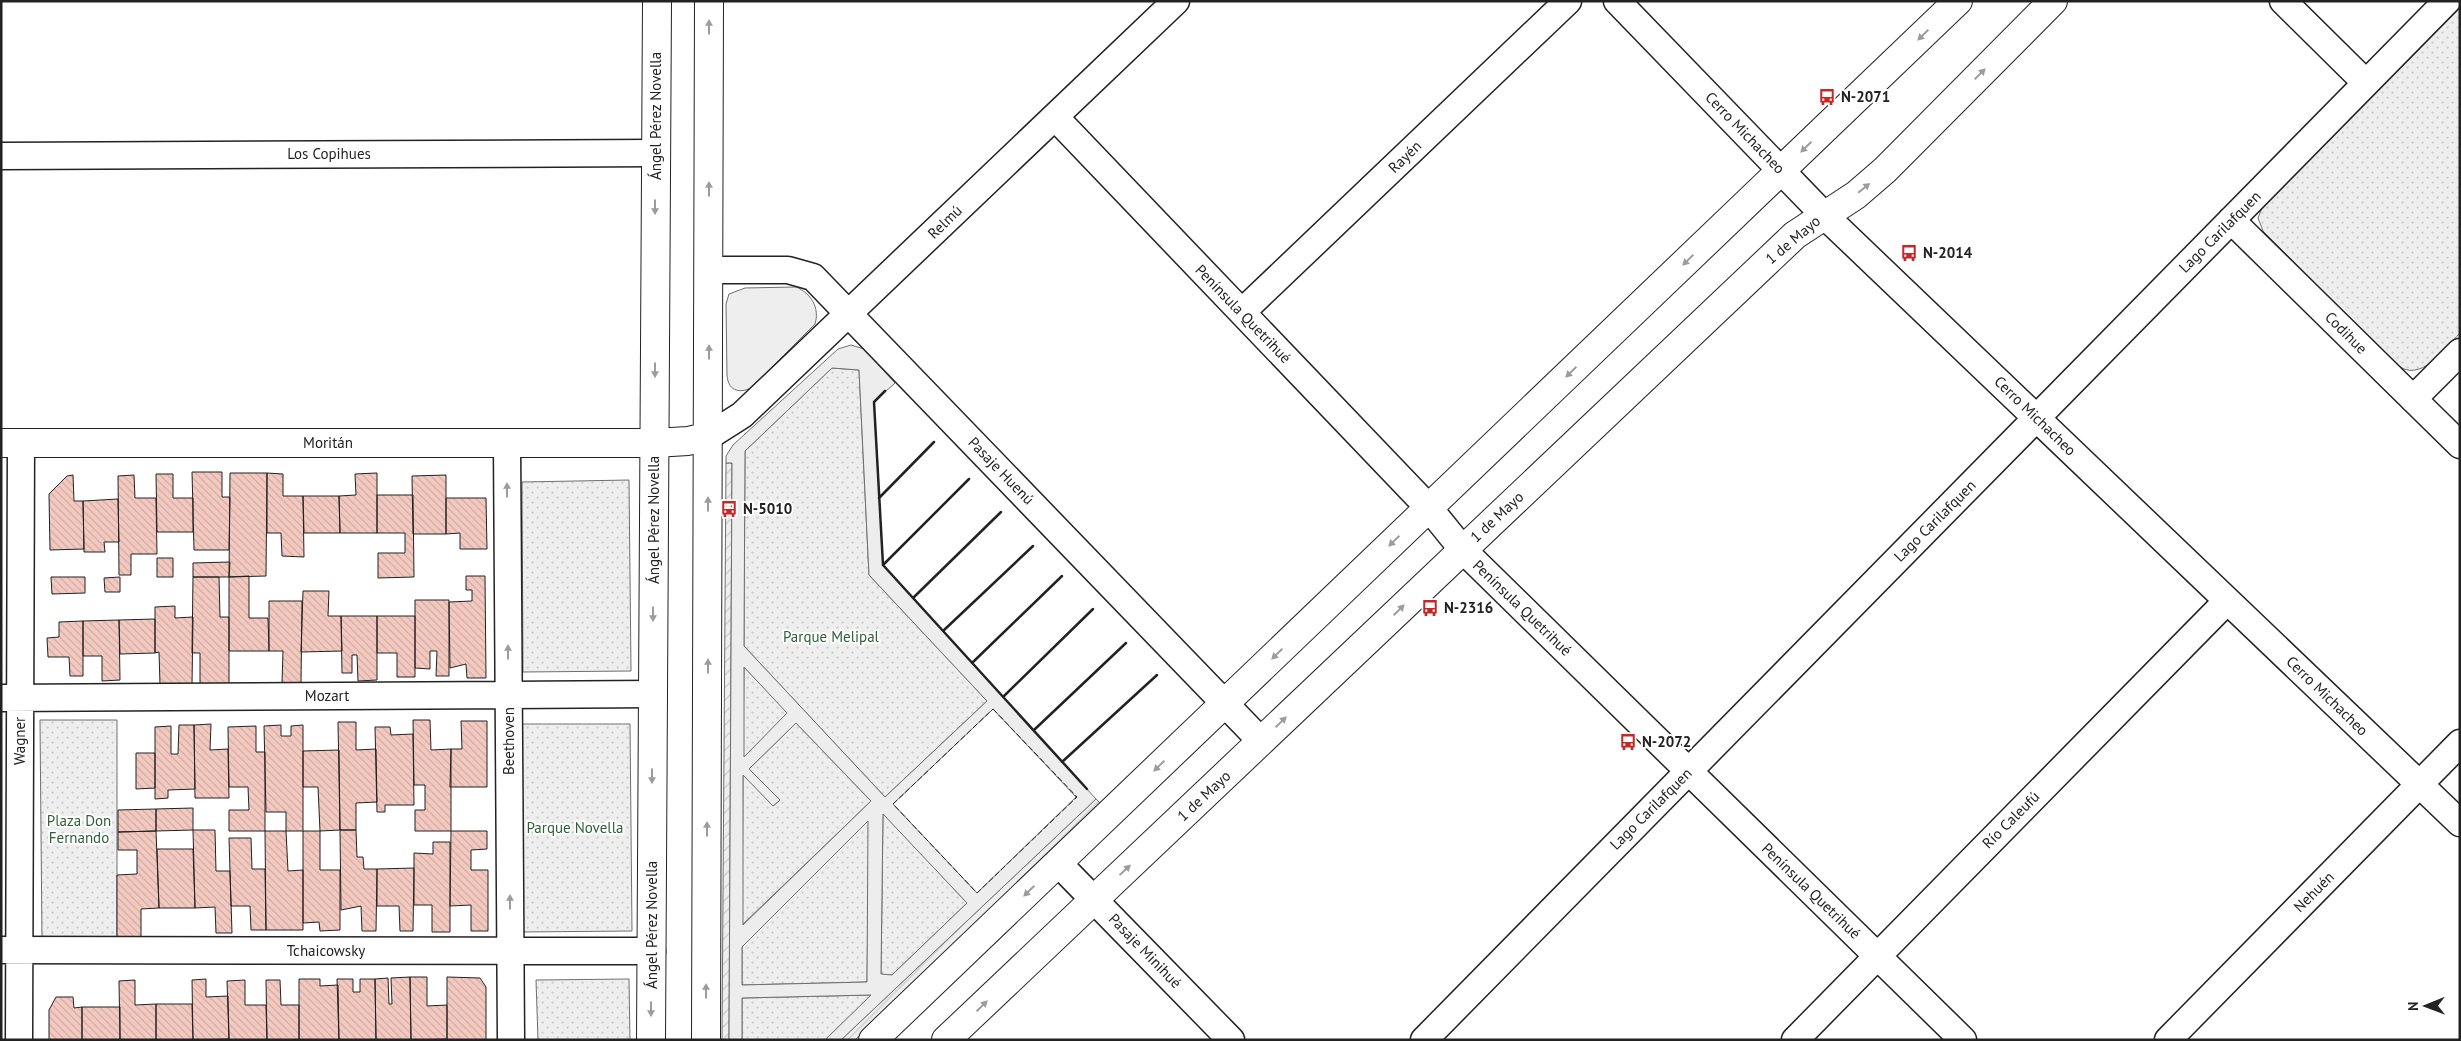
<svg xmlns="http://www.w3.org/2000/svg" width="2461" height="1041" font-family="'PT Sans',sans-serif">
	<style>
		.grass { fill: #eee; stroke: #6f6f6f }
		.park { fill: url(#park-dots); stroke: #6f6f6f }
		.garden { fill: url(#garden-furrows); stroke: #6f6f6f }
		.parking { fill: #ededed; stroke: #6f6f6f; fill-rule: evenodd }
		.building { fill: url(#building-back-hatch); stroke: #222 }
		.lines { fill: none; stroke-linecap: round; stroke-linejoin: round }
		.street-casing { stroke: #222; stroke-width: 29 }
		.secondary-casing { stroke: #222; stroke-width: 30 }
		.street { stroke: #fff; stroke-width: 26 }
		.secondary { stroke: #fff; stroke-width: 28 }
		.fence { stroke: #222; stroke-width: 1; stroke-dasharray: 6 2.5; stroke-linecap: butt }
		.wall { stroke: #222; stroke-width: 2.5 }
		.oneway { fill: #9c9c9c }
		.labels { text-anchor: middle; stroke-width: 4; stroke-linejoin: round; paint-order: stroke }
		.poi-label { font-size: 15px; font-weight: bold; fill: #222; stroke: #fff; text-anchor: start }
		.street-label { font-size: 15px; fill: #222; stroke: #fff }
		.park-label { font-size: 15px; fill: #2f5e38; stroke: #fff }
	</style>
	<defs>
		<pattern id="park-dots" width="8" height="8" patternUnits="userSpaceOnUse" patternTransform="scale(1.25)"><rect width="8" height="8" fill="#eee"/><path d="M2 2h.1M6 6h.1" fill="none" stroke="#ccc" stroke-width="1.8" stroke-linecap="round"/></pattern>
		<pattern id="garden-furrows" width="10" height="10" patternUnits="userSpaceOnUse" patternTransform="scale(1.25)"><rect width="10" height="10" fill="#eee"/><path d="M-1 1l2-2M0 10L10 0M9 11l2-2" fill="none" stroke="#ccc"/></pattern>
		<pattern id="building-back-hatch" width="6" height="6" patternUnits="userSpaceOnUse" patternTransform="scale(1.25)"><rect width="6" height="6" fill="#f3c9c0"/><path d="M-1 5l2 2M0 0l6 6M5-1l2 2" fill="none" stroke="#d0aca5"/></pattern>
	</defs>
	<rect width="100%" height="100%" fill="#fff"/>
	<path class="grass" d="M796,287C811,293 820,308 815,324L751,388C738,394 728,390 727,375L726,304L729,294L745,288Z"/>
	<path class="park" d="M2460,8V333C2444,349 2420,385 2396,364L2263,231L2258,218L2263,205Z
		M832,368L859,370L869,575L987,701L885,797L744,646L745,451Z
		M629,480L631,671L523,672L522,482Z
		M744,667L788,713L743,758Z
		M40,720H117V941L42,940Z
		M796,723L871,801L742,925L743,774L773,806L779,801L749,769Z
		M519,724H630L632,931L520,932Z
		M883,813L967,903L892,975H881Z
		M869,820L867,982L742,985V947Z
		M629,979L630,1040H538L536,980Z
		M872,995L825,1040H742V998Z"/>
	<path class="garden" d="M726,463H732L729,1040H722Z
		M1096,799L1102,805L855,1040H841Z"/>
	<path class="parking" d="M851,345L864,349L895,383L874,402L883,565L1096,799L841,1040H825L871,995L742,998V1040H729L732,463H726V456L733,445L838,349ZM832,368L859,370L869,575L987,701L885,797L744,646L745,451ZM744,667L787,713L744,757ZM993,709L1076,797L977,893L893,804ZM796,723L871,801L743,925V775L773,806L780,800L749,769ZM883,814L967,903L892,975L881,974ZM868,821L867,982L742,985V947Z"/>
	<path class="building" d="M192,472H222V497H230L229,550H194Z
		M230,473H267L266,576L229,577Z
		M267,473L283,474V496H303L304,557L282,556L281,533H267Z
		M377,473V533H340L339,496L356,495L355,474Z
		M156,474H173V498H193V532H157Z
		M73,475L74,501H83L84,549L50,550L49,494L67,476Z
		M134,475L135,498H156L157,554H131V575H119L118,476Z
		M446,475V534H413L412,476Z
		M377,495H413L414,577L378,578V553H405V533H377Z
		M303,496H339L340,533H304Z
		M446,498H486L487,549H460V533L446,534Z
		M118,499L119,542H104L105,552H84L83,501Z
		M157,558H173V577H157Z
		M230,562L229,577H193V563Z
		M249,576V618H268L269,651H229V577Z
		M466,576H485L486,678H467L466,664L450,668L449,602L472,601V590H466Z
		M51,577H85V593L52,594Z
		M120,577V592H105L104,578Z
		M193,577H219L220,617H229V684H200V653H192Z
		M303,591H329L328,616H341L342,651L301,652Z
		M415,600H449V676H436L437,651H430V669L415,668Z
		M269,601H302L301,683H282L283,651H269Z
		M175,606V618L193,617L192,685H160L159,652L155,653V607Z
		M341,616H377V680L358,681L357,655H352V673H342Z
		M377,616H415V677H397V653H377Z
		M155,619V653L120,654L119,620Z
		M119,620L120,680L102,681V656H83V621Z
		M83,621V676H70L69,657H48L47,638L59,637V622Z
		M413,720H430L431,750L451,749V831H415V810H425V785H414Z
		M461,721H487V787H450L451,749H462Z
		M338,722H356V750L376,749L377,802L356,803V830H340Z
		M211,724L210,750L228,749L229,798H195L194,725Z
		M179,725H194L195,789L168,790V798L155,799V727L171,726V754H178Z
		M281,725V736H291V726L303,725V831H286V812H266L264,726Z
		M256,726V752H265V831H229V810H249L248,787H229L228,727Z
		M375,727H390L391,735L413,734L414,805H385V812H377Z
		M339,750L340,830L320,831L318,787H303V751Z
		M136,753H155V788L136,789Z
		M193,808V830L156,831V809Z
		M156,809V831L118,832V810Z
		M193,830H215L216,871H230L232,933H216L215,907L195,908Z
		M340,830H356L357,857H363L364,869H377L376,931H362L361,906L341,910Z
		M156,831L159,908L141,909V941H117V875L137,874V850H118V832Z
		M265,831H286L288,871L303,870V930H266Z
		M303,831H320V870H340V930L320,931L319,922L303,923Z
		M451,831H487V849L471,850V870H488V931H471V905L450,906Z
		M229,838H251L252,869H265L266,930H251L250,906H231Z
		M433,842H450V932H432V905H414V853L433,854Z
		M157,849H193L195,908H159Z
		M414,868L413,931H400L399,906H377V869Z
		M410,977L411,1040H376L375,979L388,978L389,1004H392L391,978Z
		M410,977H427V1006L447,1005V1039L411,1040Z
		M447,977L480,978L486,987V1040H447Z
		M206,979V997L228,996L229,1039L193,1040L192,980Z
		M299,979H320V986L338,985L339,1040H299Z
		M337,979H353V992H360V979H375L376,1040H339Z
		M135,980V1005L156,1004V1040H120L119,981Z
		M245,980V1005H266L267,1040H229L227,981Z
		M266,980H280L281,1005H299V1040H267Z
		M56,997H73L74,1008L82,1007V1040H49V1010Z
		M156,1004H192L193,1040H156Z
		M82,1007H120V1040H82Z"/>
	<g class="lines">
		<g class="street-casing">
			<path id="street" d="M1617,1L1824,215L2460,823
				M2283,1L2366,83
				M1055,117L1429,508L1463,550L1963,1040
				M1,156L656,153
				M2231,220L2460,445
				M709,270H788L813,277L1261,741
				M1242,312L1568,1
				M2413,399L2460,352
				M709,436L742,415L1176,1
				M507,443L511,1040
				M1,698L653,694
				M1058,863L1231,1040
				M1,950L652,951
				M19,1040L21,443
				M1424,1040L2447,1
				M1795,1040L2227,601
				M2168,1040L2460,743"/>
		</g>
		<g class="secondary-casing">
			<path id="secondary" d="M1,443H654L688,441L709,436
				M651,1040L657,1
				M706,1040L709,1
				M873,1040L1958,1
				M946,1040L1795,235L1856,195L1885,170L2053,1"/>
		</g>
		<use href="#street" class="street"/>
		<use href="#secondary" class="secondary"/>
		<path class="fence" d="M993,709L1077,797L977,893L893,804Z"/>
		<path class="wall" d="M885,391L874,402L883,565L1087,789
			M879,498L934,442
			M883,565L969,479
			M913,598L1001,512
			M943,631L1033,546
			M972,663L1062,576
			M1003,697L1093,609
			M1034,730L1126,643
			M1062,762L1157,675"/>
	</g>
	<defs><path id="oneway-solid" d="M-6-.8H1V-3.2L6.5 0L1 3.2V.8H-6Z" transform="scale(1.25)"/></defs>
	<g class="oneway">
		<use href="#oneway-solid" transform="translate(709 27) rotate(-90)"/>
		<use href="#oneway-solid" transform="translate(1923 35) rotate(136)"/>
		<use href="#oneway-solid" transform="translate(1980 74) rotate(-45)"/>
		<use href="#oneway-solid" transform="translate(1806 147) rotate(136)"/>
		<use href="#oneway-solid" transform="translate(1864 188) rotate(-39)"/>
		<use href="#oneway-solid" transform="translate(709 189) rotate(-90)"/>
		<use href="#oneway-solid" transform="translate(655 207) rotate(90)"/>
		<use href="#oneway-solid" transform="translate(1688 260) rotate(136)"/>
		<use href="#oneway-solid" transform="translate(709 352) rotate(-90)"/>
		<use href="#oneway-solid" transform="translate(655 370) rotate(90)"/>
		<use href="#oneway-solid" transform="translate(1571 372) rotate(136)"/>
		<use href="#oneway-solid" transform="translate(507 490) rotate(-90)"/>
		<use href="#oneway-solid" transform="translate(708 504) rotate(-90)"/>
		<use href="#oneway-solid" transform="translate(1394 541) rotate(136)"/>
		<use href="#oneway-solid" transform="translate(1399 610) rotate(-44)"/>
		<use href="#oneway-solid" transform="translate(653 614) rotate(90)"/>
		<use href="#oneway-solid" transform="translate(508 652) rotate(-90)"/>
		<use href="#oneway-solid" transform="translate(1277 654) rotate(136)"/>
		<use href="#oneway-solid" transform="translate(708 666) rotate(-90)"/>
		<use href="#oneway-solid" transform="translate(1281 722) rotate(-44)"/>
		<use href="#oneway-solid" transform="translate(1159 766) rotate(136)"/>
		<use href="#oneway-solid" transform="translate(652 776) rotate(90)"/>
		<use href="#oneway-solid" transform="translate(707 829) rotate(-90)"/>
		<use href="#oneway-solid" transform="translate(1125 870) rotate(-43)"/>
		<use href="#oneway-solid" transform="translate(1029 891) rotate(136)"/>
		<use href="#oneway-solid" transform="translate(510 902) rotate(-90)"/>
		<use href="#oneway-solid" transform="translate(706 991) rotate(-90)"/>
		<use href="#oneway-solid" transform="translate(982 1006) rotate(-44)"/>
		<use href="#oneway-solid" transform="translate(651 1009) rotate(90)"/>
	</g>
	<defs>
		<g id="bus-bare" transform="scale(1.35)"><path d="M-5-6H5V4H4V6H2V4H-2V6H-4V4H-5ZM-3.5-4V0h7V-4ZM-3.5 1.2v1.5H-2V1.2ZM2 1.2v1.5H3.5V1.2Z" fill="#c62828" stroke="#fff" stroke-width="2.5" paint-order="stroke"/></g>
	</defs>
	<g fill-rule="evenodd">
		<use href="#bus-bare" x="1827" y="97"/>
		<use href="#bus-bare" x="1909" y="253"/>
		<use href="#bus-bare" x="729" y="509"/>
		<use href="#bus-bare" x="1430" y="608"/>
		<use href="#bus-bare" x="1628" y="742"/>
	</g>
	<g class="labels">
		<g class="poi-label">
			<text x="1841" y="102">N-2071</text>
			<text x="1923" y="258">N-2014</text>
			<text x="743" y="514">N-5010</text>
			<text x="1444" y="613">N-2316</text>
			<text x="1642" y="747">N-2072</text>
		</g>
		<g class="street-label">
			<text transform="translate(656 116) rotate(-90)" y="5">Ángel Pérez Novella</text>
			<text transform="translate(1745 133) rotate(46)" y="5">Cerro Michacheo</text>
			<text x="329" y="159">Los Copihues</text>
			<text transform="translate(1405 157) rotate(-44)" y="5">Rayén</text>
			<text transform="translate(945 222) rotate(-44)" y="5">Relmú</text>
			<text transform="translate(2220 232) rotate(-45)" y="5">Lago Carilafquen</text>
			<text transform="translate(1793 240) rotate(-40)" y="5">1 de Mayo</text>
			<text transform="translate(1243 314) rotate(46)" y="5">Península Quetrihué</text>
			<text transform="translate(2346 333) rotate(45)" y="5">Codihue</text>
			<text transform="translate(2035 416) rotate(44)" y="5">Cerro Michacheo</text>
			<text x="328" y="448">Moritán</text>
			<text transform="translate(1001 471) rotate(46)" y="5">Pasaje Huenú</text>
			<text transform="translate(1497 517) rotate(-43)" y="5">1 de Mayo</text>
			<text transform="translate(654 520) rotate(-90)" y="5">Ángel Pérez Novella</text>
			<text transform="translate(1935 521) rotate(-45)" y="5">Lago Carilafquen</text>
			<text transform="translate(1522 608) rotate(44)" y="5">Península Quetrihué</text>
			<text x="327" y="701">Mozart</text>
			<text transform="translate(2327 696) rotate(44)" y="5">Cerro Michacheo</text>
			<text transform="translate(20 741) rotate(-90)" y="5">Wagner</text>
			<text transform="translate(509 741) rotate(-90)" y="5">Beethoven</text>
			<text transform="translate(1204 796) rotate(-43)" y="5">1 de Mayo</text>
			<text transform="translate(1651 809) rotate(-45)" y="5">Lago Carilafquen</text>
			<text transform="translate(2011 820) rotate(-45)" y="5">Río Caleufú</text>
			<text transform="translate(1811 891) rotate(44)" y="5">Península Quetrihué</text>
			<text transform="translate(2314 892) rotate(-45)" y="5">Nehuén</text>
			<text transform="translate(652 925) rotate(-90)" y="5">Ángel Pérez Novella</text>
			<text x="326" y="956">Tchaicowsky</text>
			<text transform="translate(1145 951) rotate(46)" y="5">Pasaje Minihué</text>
		</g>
		<g class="park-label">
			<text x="831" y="642">Parque Melipal</text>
			<text x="79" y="826">Plaza Don<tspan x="79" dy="17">Fernando</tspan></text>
			<text x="575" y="833">Parque Novella</text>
		</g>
	</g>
	<rect width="2461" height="1041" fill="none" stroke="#222222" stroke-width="5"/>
	<g transform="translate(2426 1006) rotate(269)" stroke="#ffffff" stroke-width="4" paint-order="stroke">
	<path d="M0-4L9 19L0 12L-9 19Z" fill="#222222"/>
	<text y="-8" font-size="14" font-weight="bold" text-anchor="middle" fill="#222222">N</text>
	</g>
</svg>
